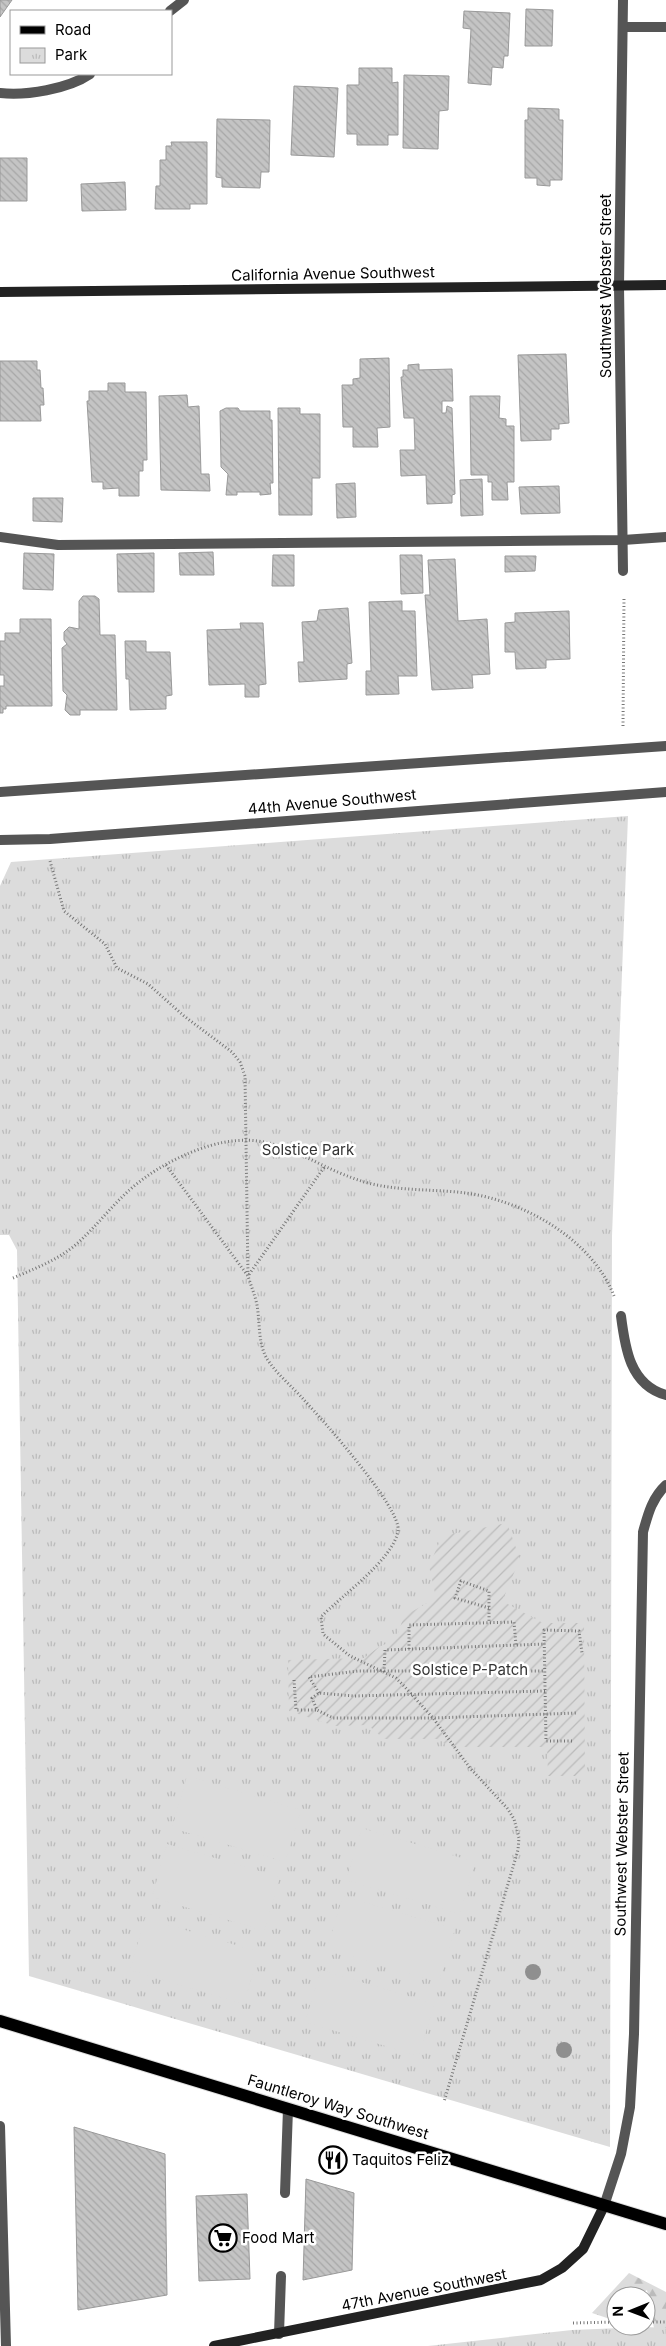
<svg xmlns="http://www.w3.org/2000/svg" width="666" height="2346" font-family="Inter,sans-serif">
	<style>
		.forest { fill: url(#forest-firs) }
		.park { fill: url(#park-tufts) }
		.garden { fill: url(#garden-furrows) }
		.pitch { fill: #dcdcdc }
		.building { fill: url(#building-back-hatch); stroke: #999 }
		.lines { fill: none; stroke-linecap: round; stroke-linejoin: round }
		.primary-casing { stroke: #dbdbdb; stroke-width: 14 }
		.path { stroke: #777; stroke-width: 3; stroke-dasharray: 1 2.5; stroke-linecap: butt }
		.service { stroke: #555; stroke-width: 10 }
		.minor { stroke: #555; stroke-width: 10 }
		.secondary { stroke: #222; stroke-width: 10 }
		.primary { stroke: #000; stroke-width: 12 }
		.tree { fill: #8f8f8f }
		.labels { text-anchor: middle; stroke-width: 5; stroke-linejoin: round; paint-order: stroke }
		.street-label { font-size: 15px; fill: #000; stroke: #fff }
		.park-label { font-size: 15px; fill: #333; stroke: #fff }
		.poi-label { font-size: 15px; fill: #000; stroke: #fff; text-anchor: start }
	</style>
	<defs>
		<pattern id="forest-firs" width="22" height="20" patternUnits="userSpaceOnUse" patternTransform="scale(1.25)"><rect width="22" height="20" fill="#dcdcdc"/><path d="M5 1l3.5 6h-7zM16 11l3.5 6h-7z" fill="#bbb"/></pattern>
		<pattern id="park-tufts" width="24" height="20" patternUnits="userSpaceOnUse" patternTransform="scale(1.25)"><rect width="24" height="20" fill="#dcdcdc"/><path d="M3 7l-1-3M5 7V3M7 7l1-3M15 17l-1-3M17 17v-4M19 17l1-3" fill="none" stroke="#bbb"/></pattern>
		<pattern id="garden-furrows" width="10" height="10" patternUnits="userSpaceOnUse" patternTransform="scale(1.25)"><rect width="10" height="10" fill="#dcdcdc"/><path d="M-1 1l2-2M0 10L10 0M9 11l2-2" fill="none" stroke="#bbb"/></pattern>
		<pattern id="building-back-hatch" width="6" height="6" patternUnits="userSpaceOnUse" patternTransform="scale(1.25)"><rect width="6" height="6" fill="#c4c4c4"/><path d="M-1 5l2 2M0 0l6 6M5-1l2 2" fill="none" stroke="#a7a7a7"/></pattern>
	</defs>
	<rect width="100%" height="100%" fill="#fff"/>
	<path class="forest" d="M629,2273L666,2292V2346L656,2339L647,2290L639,2296H616V2314L610,2319L592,2313Z"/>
	<path class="park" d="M628,816L612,1236L610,2147L29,1976L17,1250L9,1235H0V886L11,862Z
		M646,2327L666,2328V2346H428L572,2330Z"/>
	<path class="garden" d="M507,1523L520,1559L502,1601L543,1623H584L585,1776H548L547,1747H447L440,1739H384L368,1725L335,1726L289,1711L288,1660L364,1658L379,1647L396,1639L404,1616L436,1598L429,1566L442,1536Z"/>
	<path class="pitch" d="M187,1776L301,1810L285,1862L172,1828Z
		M362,1828L475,1862L460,1914L346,1880Z
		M167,1844L280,1877L264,1931L152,1897Z
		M343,1896L455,1929L439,1982L327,1948Z
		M145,1918L259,1952L244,2004L130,1970Z
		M321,1970L434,2004L419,2056L305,2022Z"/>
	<path class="building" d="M0,0H12L0,17Z
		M526,9L553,10L552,46H525Z
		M464,11L510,13L508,56H504L503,68L492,67L491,85L468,83L471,29L463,28Z
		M359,68H392V83L398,82V135H388V145H357V134H347V85H359Z
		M404,75L449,76L448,110L439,111L438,149L403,148Z
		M294,86L338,88L334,157L291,155Z
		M528,108L559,109V120H563L562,180H550V186L537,185V178H525V120H528Z
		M217,119L270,120L269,172H261L260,188L222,187V178L216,177Z
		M171,142H207V204H190V209H155L156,186H160V160H166V146H172Z
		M0,158H27V201H0Z
		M125,182L126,210L82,211L81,184Z
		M566,354L569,423L559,424V429H551V440L521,441L518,355Z
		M389,358L390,427L377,428L378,447H353V427H343L342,385H353V379L360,378V359Z
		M0,361H37V370H40L41,388H43L44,405H40L41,421H0Z
		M419,364V370L452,369L453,401H442V413H446L447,406L452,408L455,494L452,495V503L427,504L426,475L401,476L400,450H415L414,418H404L401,377H403V370H408V365Z
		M108,383H125V392H146L147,460H143V471H139V496H119V488L103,489V482H92L87,401H89V391H108Z
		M187,395L188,407L199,406L201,474H209L210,491L161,490L159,396Z
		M470,396H500L499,418L506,419V426H514V482H507L508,500H492V482H488V475H471Z
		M226,408H238L240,411H270V420H272L273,483H270L271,494L260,495V492H237V495H226L228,474L221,467L220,411Z
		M278,408H300V414H320V478H312V515H279Z
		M482,479L483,515L461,516L460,480Z
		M355,483L356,517L337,518L336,484Z
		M559,486L560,513L521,514L519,487Z
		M33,498H63L62,522L33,521Z
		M213,552L214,575H180L179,553Z
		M24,553L54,554L53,590L23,589Z
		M154,553V592H118L117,554Z
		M273,555H294V586H272Z
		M400,555H422L423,593L401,594Z
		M505,556H536L535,571L505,572Z
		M455,559L458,621L487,619L490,674L472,675L473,688L432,690L425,595H430L428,560Z
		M83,596H95L99,599L100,635H115L117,710H80V715H70L65,710L67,695L63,691L62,648L67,644L64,640V632L69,627L79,629V601Z
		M402,601V611H415L417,676H398L399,694L366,695V671H371L369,602Z
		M348,608L352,663L347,664V679L299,682L298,662H304L302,622L317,621L319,610Z
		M569,611L570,659L546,660V668L516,669L515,652H505V623L515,622V613Z
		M20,619H51L52,706H6V709H3V713H0V686H4V675H0V641H5V633H20Z
		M240,623H263L266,684L259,685V697H245V684L209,685L207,630L241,629Z
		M125,641H146V652H170L172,695L166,696V709L130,710L129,679H126Z
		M74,2127L165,2154L167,2295L78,2310Z
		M306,2179L354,2193L352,2270L303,2280Z
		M247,2194L250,2279L199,2281L196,2196Z"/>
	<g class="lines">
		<g class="primary-casing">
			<path id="primary" d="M0,2021L666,2224"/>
		</g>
		<path class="path" d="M623,726L624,597
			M50,861L64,911L105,944L117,968L148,984L184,1016L232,1052L240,1062L245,1076L248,1276C251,1286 255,1295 257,1305C260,1322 258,1342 266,1357C275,1373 292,1386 304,1400C322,1419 402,1509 398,1531C393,1560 341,1596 321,1617L323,1634L350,1656L396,1678L404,1686L433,1718L470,1768L507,1808L514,1819L519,1838L518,1850L444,2102
			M166,1165L248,1276L325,1166
			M13,1278C34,1269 55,1261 73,1247C91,1232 105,1214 121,1198C142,1177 168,1161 197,1150C274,1121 301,1164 368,1183C399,1191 433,1189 466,1193C524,1201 592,1239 614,1296
			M489,1608L455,1598L461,1581L489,1591V1623
			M409,1649V1625L514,1622L516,1645
			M384,1672L385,1650L545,1644
			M294,1680L296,1710H317
			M545,1691L354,1696L319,1693L312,1698L317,1710L333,1718H433L577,1713
			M319,1693L309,1677L358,1671H545
			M572,1741H546L544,1630L579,1631L582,1653
			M646,2322H666
			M573,2323L616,2322"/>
		<path class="service" d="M623,27H666
			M0,537L58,545L623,540L666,537
			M621,1316C625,1348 630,1385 666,1395
			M285,2193L288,2109
			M279,2334L281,2276"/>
		<path class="minor" d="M170,11L184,0
			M0,93C26,96 68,89 90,74
			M623,571L619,286L623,0
			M0,792L666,746
			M0,840L50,839L666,792
			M0,2126L6,2346
			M604,2206L621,2154L630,2107L634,2034L643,1532C648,1514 652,1498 666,1485"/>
		<path class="secondary" d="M0,292L666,285
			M214,2346L541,2280L562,2268L583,2249L604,2206"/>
		<use href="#primary" class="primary"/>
	</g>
	<g class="tree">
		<circle cx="533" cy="1972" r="8"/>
		<circle cx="564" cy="2050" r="8"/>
	</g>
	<defs>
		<g id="restaurant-ring" transform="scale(1.4375)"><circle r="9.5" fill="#fff" stroke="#000" stroke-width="1.5"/><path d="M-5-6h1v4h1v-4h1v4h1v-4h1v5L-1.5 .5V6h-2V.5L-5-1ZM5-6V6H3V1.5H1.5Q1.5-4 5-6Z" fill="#000"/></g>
		<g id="supermarket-ring" transform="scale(1.4375)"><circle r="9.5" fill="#fff" stroke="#000" stroke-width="1.5"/><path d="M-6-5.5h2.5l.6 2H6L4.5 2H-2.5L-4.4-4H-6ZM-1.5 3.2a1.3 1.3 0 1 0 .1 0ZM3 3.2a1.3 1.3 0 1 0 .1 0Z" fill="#000"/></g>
	</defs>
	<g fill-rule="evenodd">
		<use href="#restaurant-ring" x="333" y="2160"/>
		<use href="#supermarket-ring" x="223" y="2238"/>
	</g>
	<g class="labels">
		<g class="street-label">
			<text transform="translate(333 274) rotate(-1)" y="5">California Avenue Southwest</text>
			<text transform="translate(606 286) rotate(-90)" y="5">Southwest Webster Street</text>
			<text transform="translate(332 802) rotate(-5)" y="5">44th Avenue Southwest</text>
			<text transform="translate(622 1844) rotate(-89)" y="5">Southwest Webster Street</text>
			<text transform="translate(338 2107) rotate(17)" y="5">Fauntleroy Way Southwest</text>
			<text transform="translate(424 2290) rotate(-11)" y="5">47th Avenue Southwest</text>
		</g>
		<g class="park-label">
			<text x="308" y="1155">Solstice Park</text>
			<text x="470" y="1675">Solstice P-Patch</text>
		</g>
		<g class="poi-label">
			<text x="352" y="2165">Taquitos Feliz</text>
			<text x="242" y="2243">Food Mart</text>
		</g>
	</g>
	<rect x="10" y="10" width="162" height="65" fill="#ffffff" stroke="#999999"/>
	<rect x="20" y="26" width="25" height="8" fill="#000000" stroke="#999999"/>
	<text x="55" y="35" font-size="15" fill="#000000">Road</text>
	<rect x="20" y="48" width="25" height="15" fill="url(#park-tufts)" stroke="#999999"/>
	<text x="55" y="60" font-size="15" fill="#000000">Park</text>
	<g transform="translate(631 2311) rotate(269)"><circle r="24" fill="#ffffff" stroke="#999999"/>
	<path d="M0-4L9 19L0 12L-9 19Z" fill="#000000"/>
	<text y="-8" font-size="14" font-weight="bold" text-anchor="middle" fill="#000000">N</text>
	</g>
</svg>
